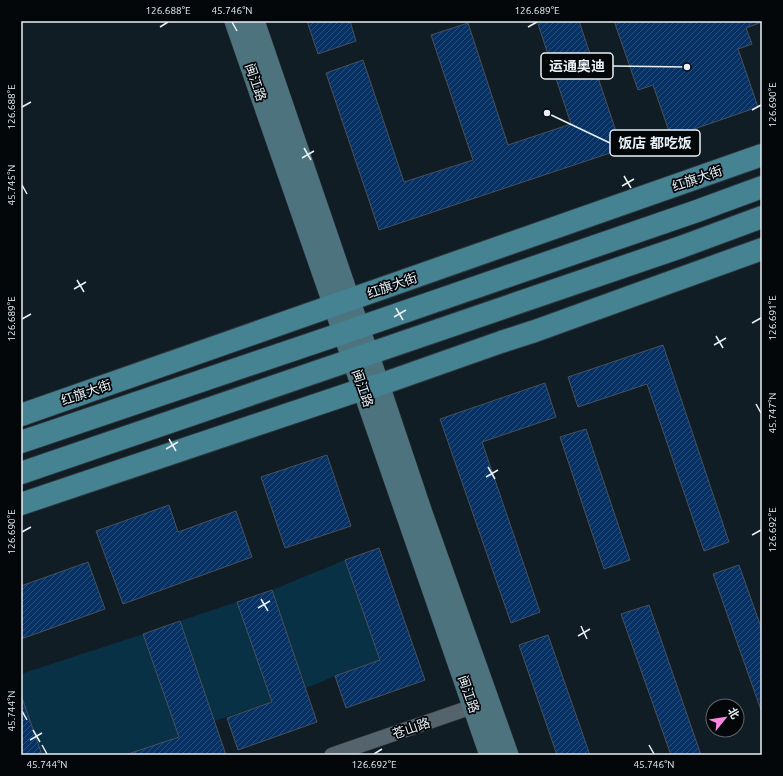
<svg xmlns="http://www.w3.org/2000/svg" width="783" height="776" font-family="Ubuntu,'Noto Sans SC',sans-serif">
	<style>
		.garden { fill: #093145 }
		.building { fill: url(#building-hatch); stroke: #48505c }
		.lines { fill: none; stroke-linecap: round; stroke-linejoin: round }
		.street-casing { stroke: #2f363c; stroke-width: 16 }
		.secondary-casing { stroke: #2f363c; stroke-width: 22 }
		.primary-casing { stroke: #2f363c; stroke-width: 24 }
		.street { stroke: #55636c; stroke-width: 15 }
		.secondary { stroke: #4d737f; stroke-width: 21 }
		.primary { stroke: #458292; stroke-width: 22 }
		.ticks { fill: none; stroke: #e8f0f6; stroke-width: 1.5 }
		.labels { text-anchor: middle; stroke-width: 3.5; stroke-linejoin: round; paint-order: stroke }
		.street-label { font-size: 13px; fill: #e8f0f6; stroke: #03070a }
		.leader { fill: none; stroke: #e8f0f6; stroke-width: 1.5 }
		.callout-dot { fill: #e8f0f6; stroke: #03070a; stroke-width: 1.5 }
		.callout { fill: #03070a; stroke: #e8f0f6; stroke-width: 1.5 }
		.callout-label { font-size: 14px; text-anchor: middle; font-weight: bold; fill: #e8f0f6 }
		.neatline { fill: none; stroke: #e8f0f6; stroke-width: 1.5 }
		.ticks-label { font-size: 10px; text-anchor: middle; fill: #e8f0f6 }
	</style>
	<defs>
		<pattern id="building-hatch" width="6" height="6" patternUnits="userSpaceOnUse"><rect width="6" height="6" fill="#063162"/><path d="M-1 1l2-2M0 6l6-6M5 7l2-2" fill="none" stroke="#2a4f79"/></pattern>
	</defs>
	<rect width="100%" height="100%" fill="#111d24"/>
	<path class="garden" d="M345,560L380,660L335,676L306,688L272,590Z
		M237,602L272,702L214,721L180,621Z
		M143,634L179,737L125,755H42L21,695V674Z"/>
	<path class="building" d="M307,21H350L356,41L318,54Z
		M537,21H579L622,149L379,230L326,73L363,60L404,182L473,160L431,35L468,23L508,145L571,124Z
		M614,21H762V22L746,28L752,44L738,49L758,107L671,137L653,85L638,90Z
		M663,345L729,542L704,551L647,384L578,407L568,377Z
		M545,383L556,417L482,442L540,612L511,623L440,419Z
		M586,429L630,560L604,569L560,437Z
		M327,455L351,526L285,548L261,477Z
		M169,505L178,532L236,511L252,557L123,604L96,531Z
		M379,548L425,680L346,708L335,676L380,660L345,560Z
		M88,562L105,609L21,639V586Z
		M739,565L762,630V713L713,574Z
		M272,590L317,722L238,750L227,718L272,702L237,602Z
		M649,605L701,755H671L621,614Z
		M180,621L226,755H125L179,737L143,634Z
		M548,635L590,755H557L519,645Z
		M21,695L42,755H21Z"/>
	<g class="lines">
		<g class="street-casing">
			<path id="street" d="M332,755L483,703"/>
		</g>
		<g class="secondary-casing">
			<path id="secondary" d="M235,21L490,755
				M254,21L359,328L379,385L422,513L508,755"/>
		</g>
		<g class="primary-casing">
			<path id="primary" d="M21,415L762,155
				M21,442L343,333L697,211L762,187
				M21,473L681,247L762,217
				M21,504L363,389L379,385L501,342L535,331L762,249"/>
		</g>
		<use href="#street" class="street"/>
		<use href="#secondary" class="secondary"/>
		<use href="#primary" class="primary"/>
	</g>
	<path class="ticks" d="M232,22L237,31M160,27L168,22M528,27L537,22M22,107L31,102M752,110L761,105M304,148L311,160M302,158L314,151M624,176L631,188M22,185L27,194M622,186L634,179M77,280L84,292M74,289L86,282M396,308L403,320M394,317L406,310M22,319L31,314M752,323L761,318M716,336L723,348M714,345L726,338M756,404L761,413M169,439L176,451M166,449L178,442M488,467L495,479M486,477L498,470M22,532L31,527M752,535L761,530M261,599L268,611M258,608L270,601M581,626L587,639M578,636L590,629M22,711L27,720M33,730L40,742M30,740L42,733M42,745L47,754M649,745L654,754M374,754L382,749"/>
	<g class="labels">
		<g class="street-label">
			<text transform="translate(256 82) rotate(71)" y="5">闽江路</text>
			<text transform="translate(697 178) rotate(-19)" y="5">红旗大街</text>
			<text transform="translate(392 285) rotate(-19)" y="5">红旗大街</text>
			<text transform="translate(363 388) rotate(71)" y="5">闽江路</text>
			<text transform="translate(86 392) rotate(-19)" y="5">红旗大街</text>
			<text transform="translate(469 694) rotate(71)" y="5">闽江路</text>
			<text transform="translate(411 728) rotate(-19)" y="5">苍山路</text>
		</g>
	</g>
	<path class="leader" d="M687 67L613 66M547 113L610 143"/>
	<g class="callout-dot">
		<circle cx="687" cy="67" r="4"/>
		<circle cx="547" cy="113" r="4"/>
	</g>
	<g class="callout">
		<rect x="541" y="53" width="72" height="26" rx="4"/>
		<rect x="610" y="130" width="90" height="26" rx="4"/>
	</g>
	<g class="callout-label">
		<text x="577" y="71">运通奥迪</text>
		<text x="655" y="148">饭店 都吃饭</text>
	</g>
	<rect width="783" height="776" fill="none" stroke="#03070a" stroke-width="44"/>
	<g transform="translate(725 718) rotate(60)"><circle r="19" fill="#03070a" stroke="#5f6468"/>
	<path d="M0-3L7 15L0 10L-7 15Z" fill="#fe85e0"/>
	<text y="-6" font-size="11" font-weight="bold" text-anchor="middle" fill="#e8f0f6">北</text>
	</g>
	<rect x="22" y="22" width="739" height="732" class="neatline"/>
	<g class="ticks-label">
		<text x="168" y="14">126.688°E</text>
		<text x="232" y="14">45.746°N</text>
		<text x="537" y="14">126.689°E</text>
		<text transform="translate(772 105) rotate(-90)" y="4">126.690°E</text>
		<text transform="translate(11 107) rotate(-90)" y="4">126.688°E</text>
		<text transform="translate(11 185) rotate(-90)" y="4">45.745°N</text>
		<text transform="translate(772 318) rotate(-90)" y="4">126.691°E</text>
		<text transform="translate(11 319) rotate(-90)" y="4">126.689°E</text>
		<text transform="translate(772 413) rotate(-90)" y="4">45.747°N</text>
		<text transform="translate(772 530) rotate(-90)" y="4">126.692°E</text>
		<text transform="translate(11 532) rotate(-90)" y="4">126.690°E</text>
		<text transform="translate(11 711) rotate(-90)" y="4">45.744°N</text>
		<text x="47" y="768">45.744°N</text>
		<text x="374" y="768">126.692°E</text>
		<text x="654" y="768">45.746°N</text>
	</g>
</svg>
